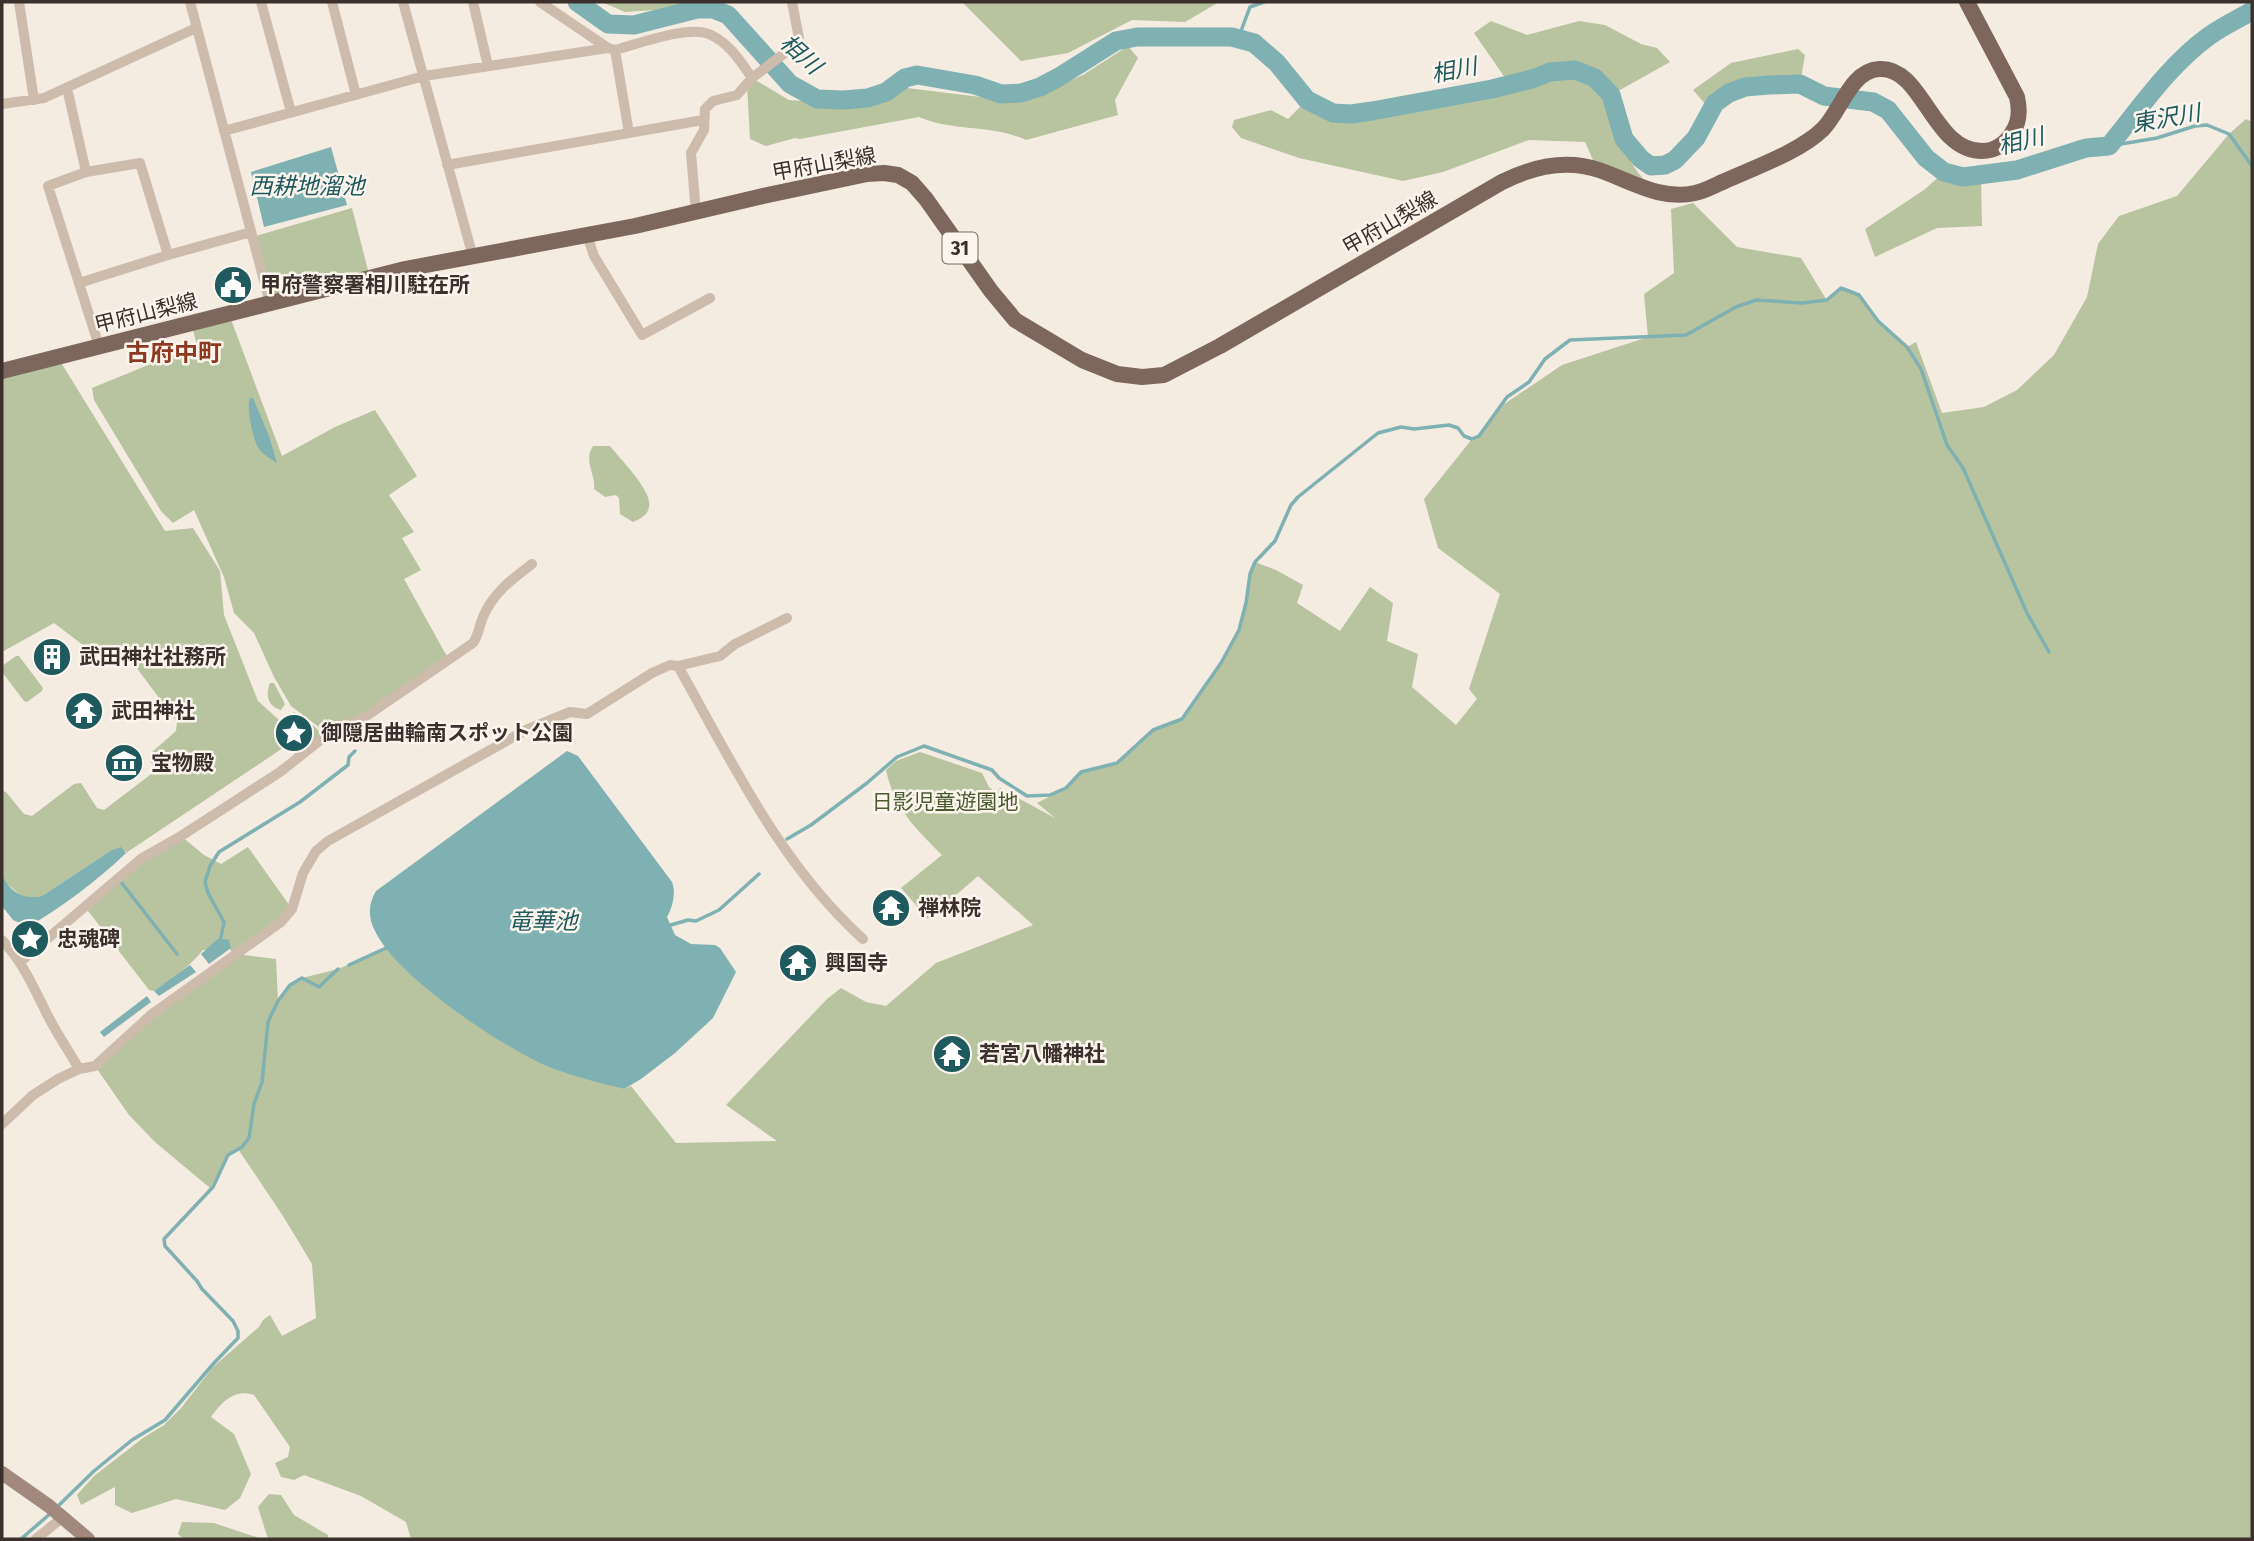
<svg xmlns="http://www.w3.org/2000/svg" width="2254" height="1541" font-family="'Fira Sans','Noto Sans JP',sans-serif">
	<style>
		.green { fill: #b8c4a0 }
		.water { fill: #7fb0b2 }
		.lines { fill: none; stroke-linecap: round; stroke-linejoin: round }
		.stream { stroke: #7fb0b2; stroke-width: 3.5 }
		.river { stroke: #7fb0b2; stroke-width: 19 }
		.street { stroke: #cdbbac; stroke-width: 10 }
		.secondary { stroke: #a18a7d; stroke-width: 14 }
		.primary { stroke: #7d675c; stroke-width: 16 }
		.labels { text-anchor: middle; stroke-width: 5; stroke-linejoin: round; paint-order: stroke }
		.shield { fill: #fbf5ee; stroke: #756b66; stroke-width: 2 }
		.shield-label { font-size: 19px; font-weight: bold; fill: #3b302b }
		.street-label { font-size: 21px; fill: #3b302b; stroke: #fbf5ee }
		.poi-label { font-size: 21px; font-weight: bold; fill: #3b302b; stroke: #fbf5ee; text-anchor: start }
		.park-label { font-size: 21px; fill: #4a5a2e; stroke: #fbf5ee }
		.water-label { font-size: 23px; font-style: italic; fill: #1f5a5e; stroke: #fbf5ee }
		.quarter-label { font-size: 24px; font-weight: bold; fill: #8c3b22; stroke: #fbf5ee }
	</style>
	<rect width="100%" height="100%" fill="#f4ebe1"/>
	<path class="green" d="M602,2H720L716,6L625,12Z
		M962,2H1219L1185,22L1132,20L1068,53L1021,61Z
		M1491,21L1527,35L1579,21L1605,25L1641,44L1657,48L1670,62L1611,95L1613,129L1634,167L1652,191L1597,169L1585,142L1529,140L1443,172L1403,181L1299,158L1241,138L1232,127L1234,120L1271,110L1288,119L1307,100L1333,113L1351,114L1510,85L1474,33Z
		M1128,46L1138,58L1115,100L1118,115L1026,140C992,124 953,132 919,117L800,139L795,138L766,146L750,139L747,84L752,78L789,100L840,104L878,98L894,90L907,88L1022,102L1083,75Z
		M1798,49L1805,55L1800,84C1777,85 1752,83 1731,92C1722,96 1716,103 1707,106L1693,90L1731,63Z
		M2246,119L2252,122V1539H411L406,1522L361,1496L304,1475L294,1480L281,1477L275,1463L288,1457L290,1447L254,1395C234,1388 221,1403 211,1417L234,1434L251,1474L240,1498L225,1510L176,1499L132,1513L115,1505V1487L81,1505L77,1495L94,1476L143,1438L164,1425L181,1408L213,1367L259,1327L263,1320L270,1315L282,1336L316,1318L312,1264L283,1216L238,1149L228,1155L210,1188L155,1142L129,1115L95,1066L118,1044L235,954L230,950L231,948L203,950C189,967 172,979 154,991L149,990L85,907L107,886L181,836L204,855L221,864L248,847L292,909L237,954L276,959L278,1000L290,985L302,978L338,969L386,948C432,994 483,1035 542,1063C567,1075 597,1081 624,1089L631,1086L676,1143L777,1141L726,1105L827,999L841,988L866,1002L886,1006L936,963L1033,925L978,876L928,919L901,888L942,855C916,829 894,808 886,770L896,761L920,752L982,773L989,787L996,793L1000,788L1055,818L1037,803L1066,788L1081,772L1117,763L1153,730L1182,719L1221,663L1239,630L1246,603L1250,574L1255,562L1276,570L1303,585L1297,603L1340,631L1370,587L1393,603L1387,641L1418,654L1412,687L1456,725L1477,699L1469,689L1500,594L1438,548L1424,499L1472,439L1479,436L1497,409L1562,365L1648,337L1644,294L1674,273L1671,209L1693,203L1737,247L1801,258L1826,299L1841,288L1859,295L1878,321L1907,347L1916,342L1942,413L1984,407L2017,390L2054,355L2087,297L2098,244L2119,216L2177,196L2229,134Z
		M1944,172L1963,177L1981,176L1982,226L1937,228L1875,257L1865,229L1924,190Z
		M352,208L370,278L270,303L252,237Z
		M229,314L282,456L335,427L375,410L417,476L389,495L414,532L402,538L421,570L404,579L449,660L328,734L291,706L274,677L254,633L234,613L224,577L194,510L173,523L161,511L94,400L92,388L197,345L191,323Z
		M60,361L165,531L193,528L220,571L224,615L258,701L279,720L283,748L126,853V851H110L42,896L30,898L21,896L5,882L2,875V791L6,792L24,814L32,816L74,784L81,783L97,808L104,810L150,775L154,767L150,761L151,753L176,731L177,722L133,663L83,645L54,623L2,652V378Z
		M593,446H610C620,459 653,491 649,507C648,515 640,519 633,522L620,514L619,498L616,495L605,497L594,489C596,474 583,461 593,446Z
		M16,656H19L43,688L42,691L27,702L24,701L2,672V666Z
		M270,683H274L285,704L281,710C268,707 265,695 270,683Z
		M294,712L308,723L306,727L297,726L288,717Z
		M313,725L320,732L319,736L294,755L302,734Z
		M269,1494L281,1495L294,1515L328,1535V1539H268L258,1507Z
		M182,1522L214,1523L262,1539H184L178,1534Z"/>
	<path class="water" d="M331,147L347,205L264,227L251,172Z
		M250,398H253L269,436L277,463C271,459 264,455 259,449C253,440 246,408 250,398Z
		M567,751L578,756L672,882C676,892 673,907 667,917L675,935L691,944L715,945L720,948L736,972L713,1018L675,1053L641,1079L624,1089C597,1082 567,1075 542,1064C497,1043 396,976 375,931C368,918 368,904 376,891Z
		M121,847L126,853C96,882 63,906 28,927L13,920L2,906V875C11,893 23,900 42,896L110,851Z
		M219,938L229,940L231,948L209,964L201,954Z
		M190,965L196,972L159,996L154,991Z
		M147,996L151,1002L104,1037L100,1032Z"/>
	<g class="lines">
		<path class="stream" d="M1238,39L1250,7L1264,2
			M2109,146L2157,138L2195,126L2207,125L2229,134L2252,166
			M787,839L811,825L867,783L897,757L924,746L992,770L999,778L1027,796L1050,795L1066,788L1081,772L1117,763L1153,730L1182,719L1221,663L1239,630L1246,603L1250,574L1255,562L1275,541L1291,505L1298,497L1378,433L1401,427L1414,429L1449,425L1458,428L1464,436L1472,439L1479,436L1507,397L1529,382L1545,359L1570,340L1686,335L1736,307L1756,300L1802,303L1827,300L1841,288L1859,295L1878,321L1907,347L1921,369L1947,445L1963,468L2027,613L2049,652
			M121,882L177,954
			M671,925L688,920L696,921L719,910L759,874
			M221,937L224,922L208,893L205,882L210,866L219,852L300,802L348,765L349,757L355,751
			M349,965L386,948
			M56,1508L94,1471L132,1440L165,1420L214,1363L238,1338V1331L233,1321L202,1289L197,1281L165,1246L164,1239L213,1187L228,1155L242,1147L249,1138L254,1104L262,1082L268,1022L278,1001L290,985L302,978L319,987L338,969
			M21,1539L51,1513"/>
		<path class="river" d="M577,2L608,24L634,25L697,9H713L728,15L790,84L817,99L843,100L868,98L886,92L905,78L917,75L975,85L1001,94L1021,93L1040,87L1059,77L1116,41L1137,37H1232L1254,43L1277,63L1307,100L1333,113L1351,114L1372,111L1492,89L1532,79L1550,72L1575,70L1595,78L1611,95L1624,139L1641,159L1651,166L1665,165L1675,160L1696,138L1715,103L1729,93L1745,87L1769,85L1800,84L1824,96L1873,102L1888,110L1926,158L1944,172L1963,177L2017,170L2086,148L2109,146C2140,108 2169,65 2209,36C2223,26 2238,19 2252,11"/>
		<path class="street" d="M19,2L34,100
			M190,2L270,303
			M261,2L291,112
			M332,2L356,95
			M403,2L473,257
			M473,2L488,66
			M540,2L608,48
			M615,50L629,133
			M752,78L794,46L799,38L792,2
			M67,88L86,172
			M2,104L44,98L196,28
			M224,131L424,76L608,48L615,50C638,44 690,24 711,35C730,44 741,62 752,78L737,95L713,101L705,109L704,130L691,153L696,213
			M447,165L703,120
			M587,235L594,256L642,335L710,298
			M79,283L168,255L251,232
			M99,346L48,186L86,172L140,163L168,255
			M678,666C732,762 780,864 863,939
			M2,940C21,960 31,982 43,1006C53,1028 67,1048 79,1069
			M20,962L142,858L181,836L280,772L328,734L368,715L473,643C479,634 479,626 483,617C493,593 512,579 532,564
			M2,1124L33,1095L58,1079L79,1069L95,1066L152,1014L281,922L292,909L303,873L316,851L328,841L526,730L570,712L587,714L652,673L670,665L678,666L720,656L735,644L787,618
			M36,1539L63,1517"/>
		<path class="secondary" d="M2,1473L49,1506L88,1539"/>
		<path class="primary" d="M2,371L405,269L635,226L763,196L867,174L884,173L898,175L912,183L926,199L991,291L1015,320L1082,360L1117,374L1142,377L1164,375L1220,346L1502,182C1532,167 1566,159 1599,170C1631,181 1661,201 1695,193C1705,191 1715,185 1725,181C1754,168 1801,151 1823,129C1841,111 1850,71 1879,69C1923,66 1932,151 1982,151C1996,151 2005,144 2012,133C2020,122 2020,110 2017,97L1967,2"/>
	</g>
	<defs>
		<g id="civic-disc" transform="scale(2.0125)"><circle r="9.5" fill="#1f5a5e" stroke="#fbf5ee"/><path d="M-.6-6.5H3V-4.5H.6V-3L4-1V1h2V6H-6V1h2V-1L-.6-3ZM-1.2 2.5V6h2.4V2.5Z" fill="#fff"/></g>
		<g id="building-disc" transform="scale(2.0125)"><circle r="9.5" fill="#1f5a5e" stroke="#fbf5ee"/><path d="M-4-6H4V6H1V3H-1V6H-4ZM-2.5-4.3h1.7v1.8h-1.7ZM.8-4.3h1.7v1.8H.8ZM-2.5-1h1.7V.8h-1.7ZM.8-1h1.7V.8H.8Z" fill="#fff"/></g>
		<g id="temple-disc" transform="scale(2.0125)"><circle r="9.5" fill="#1f5a5e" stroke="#fbf5ee"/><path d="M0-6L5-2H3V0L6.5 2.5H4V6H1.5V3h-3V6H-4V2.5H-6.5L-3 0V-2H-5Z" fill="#fff"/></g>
		<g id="sight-disc" transform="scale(2.0125)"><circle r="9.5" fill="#1f5a5e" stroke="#fbf5ee"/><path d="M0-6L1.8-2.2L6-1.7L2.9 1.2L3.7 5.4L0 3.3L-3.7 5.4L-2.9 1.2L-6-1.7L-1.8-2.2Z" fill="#fff"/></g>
		<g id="museum-disc" transform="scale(2.0125)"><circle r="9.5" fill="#1f5a5e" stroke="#fbf5ee"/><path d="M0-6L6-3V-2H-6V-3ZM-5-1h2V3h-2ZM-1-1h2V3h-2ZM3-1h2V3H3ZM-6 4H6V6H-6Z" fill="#fff"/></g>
	</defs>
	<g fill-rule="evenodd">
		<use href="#civic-disc" x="233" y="285"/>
		<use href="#building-disc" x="52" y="657"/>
		<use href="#temple-disc" x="84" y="711"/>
		<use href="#sight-disc" x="294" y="733"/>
		<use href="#museum-disc" x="124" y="763"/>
		<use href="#temple-disc" x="891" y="908"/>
		<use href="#sight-disc" x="30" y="939"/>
		<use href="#temple-disc" x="798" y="963"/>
		<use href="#temple-disc" x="952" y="1054"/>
	</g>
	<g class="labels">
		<rect class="shield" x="942.5" y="232.5" width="35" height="31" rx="5"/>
		<g class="shield-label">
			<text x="960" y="255">31</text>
		</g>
		<g class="street-label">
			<text transform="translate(824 164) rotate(-10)" y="7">甲府山梨線</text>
			<text transform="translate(1390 223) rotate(-30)" y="7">甲府山梨線</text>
			<text transform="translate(146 313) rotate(-14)" y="7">甲府山梨線</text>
		</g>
		<g class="poi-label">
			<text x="260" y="292">甲府警察署相川駐在所</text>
			<text x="79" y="664">武田神社社務所</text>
			<text x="111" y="718">武田神社</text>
			<text x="321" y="740">御隠居曲輪南スポット公園</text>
			<text x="151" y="770">宝物殿</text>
			<text x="918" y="915">禅林院</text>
			<text x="57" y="946">忠魂碑</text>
			<text x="825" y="970">興国寺</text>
			<text x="979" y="1061">若宮八幡神社</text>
		</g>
		<g class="park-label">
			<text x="945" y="809">日影児童遊園地</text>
		</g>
		<g class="water-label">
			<text transform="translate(801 54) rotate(42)" y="8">相川</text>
			<text transform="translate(1454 70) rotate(-11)" y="8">相川</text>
			<text transform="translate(2166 118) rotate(-10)" y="8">東沢川</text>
			<text transform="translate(2021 141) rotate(-14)" y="8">相川</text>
			<text x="307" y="194">西耕地溜池</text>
			<text x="543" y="929">竜華池</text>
		</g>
		<g class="quarter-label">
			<text x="174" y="361">古府中町</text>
		</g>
	</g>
	<rect width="2254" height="1541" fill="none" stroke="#3b302b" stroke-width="7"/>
</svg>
